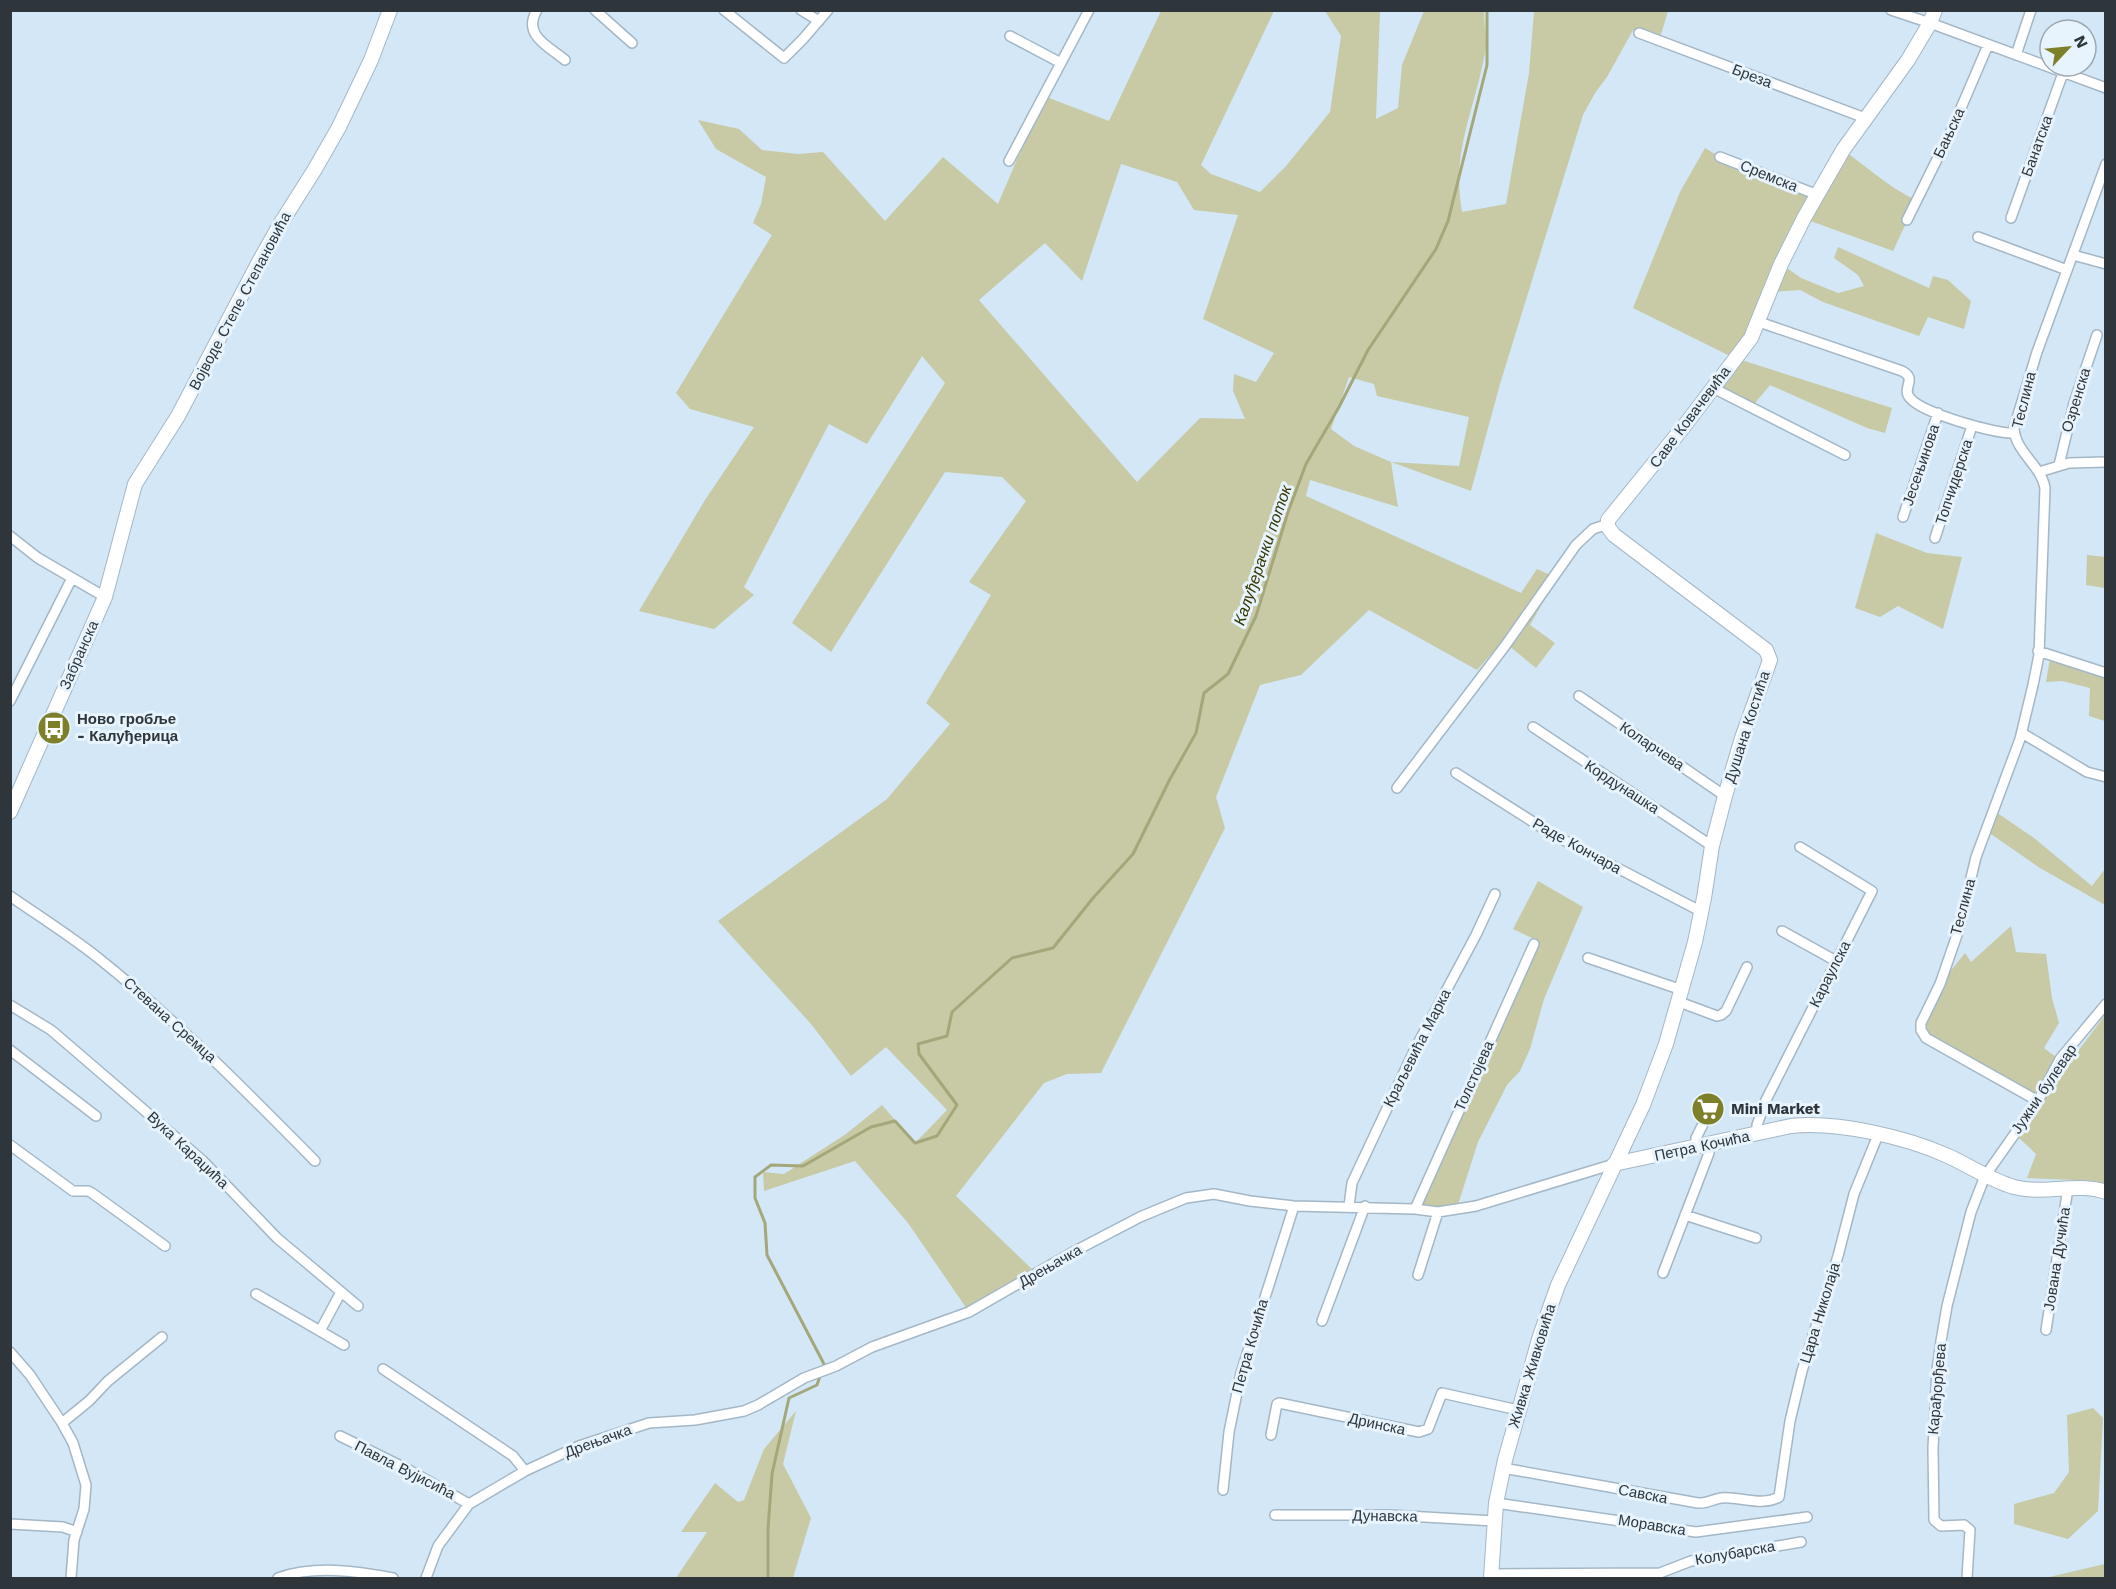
<svg xmlns="http://www.w3.org/2000/svg" width="2116" height="1589" font-family="'Work Sans',sans-serif">
	<style>
		.grass { fill: #c7caa4; fill-rule: evenodd }
		.lines { fill: none; stroke-linecap: round; stroke-linejoin: round }
		.stream { stroke: #a4a77a; stroke-width: 3 }
		.street-casing { stroke: #a4b7c6; stroke-width: 12 }
		.secondary-casing { stroke: #a4b7c6; stroke-width: 16 }
		.street { stroke: #fff; stroke-width: 9 }
		.secondary { stroke: #fff; stroke-width: 14 }
		.labels { text-anchor: middle; stroke-width: 6; stroke-linejoin: round; paint-order: stroke }
		.street-label { font-size: 15px; fill: #2e363c; stroke: #e7f3fd }
		.poi-label { font-size: 15px; font-weight: bold; fill: #2e363c; stroke: #e7f3fd; text-anchor: start }
		.water-label { font-size: 16px; font-style: italic; fill: #363700; stroke: #e7f3fd }
	</style>
	<rect width="100%" height="100%" fill="#d3e7f7"/>
	<path class="grass" d="M1161,11H1274L1201,165L1211,174L1260,192L1286,166L1330,112L1341,36L1325,11H1380L1376,119L1398,108L1402,65L1424,11H1484C1484,24 1487,39 1485,52C1475,111 1451,149 1462,212L1506,204L1529,73L1534,11H1668L1659,41L1633,30L1607,77L1595,93L1583,115L1500,384L1471,491L1391,462L1398,507L1310,480L1306,496L1521,593L1537,569L1557,578L1530,625L1555,643L1536,668L1503,641L1477,670L1369,610L1301,675L1260,685L1216,797L1225,828L1101,1073L1067,1074L1044,1083L956,1196L1037,1274L969,1312L908,1223L855,1161L764,1191L763,1172L784,1174L846,1134L882,1105L915,1143L947,1110L886,1047L851,1076L811,1024L718,921L887,799L950,724L926,703L991,595L969,582L1026,501L1002,477L945,472L831,652L792,623L945,383L922,356L867,444L829,424L744,587L754,595L714,629L639,611L705,500L754,427L690,409L676,393L772,235L753,223L761,204L766,177L716,149L698,120L739,129L762,150L798,154L823,152L885,221L943,157L998,204L1044,96L1109,121ZM1121,164L1177,182L1194,210L1238,215L1203,319L1274,353L1256,382L1234,374L1233,391L1245,419L1200,418L1137,482L979,300L1045,243L1082,281ZM1349,377L1374,384L1377,396L1469,417L1459,466L1391,462L1354,446L1331,429Z
		M1705,148L1720,157L1817,195L1843,150C1865,165 1893,191 1917,200L1893,251L1805,219L1781,264L1801,278L1838,293L1864,286L1858,275L1834,258L1838,247L1929,288L1933,276L1948,280L1971,301L1964,329L1928,317L1919,336L1823,302L1800,290L1770,292L1735,358L1892,408L1885,433L1867,428L1770,385L1751,408L1713,388L1734,358L1633,308L1680,192Z
		M1876,533L1927,553L1962,557L1943,629L1898,606L1880,617L1855,608Z
		M2087,555L2105,557V588L2086,585Z
		M2050,658L2105,678V721L2089,716L2090,688L2062,681L2046,682Z
		M1993,810L2034,838L2092,886L2105,869V905L2040,868L1985,830Z
		M1538,881L1583,907L1544,999L1530,1049L1520,1071L1507,1085L1478,1142L1456,1211L1415,1209L1538,941L1513,929Z
		M2011,926L2016,952L2046,954L2052,998L2059,1023L2044,1048L2056,1057L2035,1093L1926,1038L1921,1023L1940,984L1965,953L1971,962Z
		M2105,1015V1185L2095,1181L2027,1178L2036,1154L2018,1137L2073,1058Z
		M2093,1408L2103,1418L2098,1511L2068,1539L2014,1524V1504L2054,1493L2069,1472L2067,1415Z
		M796,1411L783,1464L811,1518L793,1578H676L707,1532H681L715,1483L738,1502L744,1500L764,1449Z
		M2105,1564V1578H2045Z"/>
	<g class="lines">
		<path class="stream" d="M823,1367L824,1364L767,1255L765,1223L755,1198V1177L771,1165L803,1166L871,1127L895,1121L915,1143L937,1136L957,1105L919,1054L918,1044L947,1036L952,1012L1012,958L1053,948L1093,898L1133,854L1170,779L1196,733L1204,693L1228,674L1256,616L1288,512L1306,464L1339,407L1368,350L1436,249L1448,221L1487,65V10
			M768,1578V1529L772,1474L789,1398L817,1385L821,1373"/>
		<g class="street-casing">
			<path id="street" d="M537,10C522,35 548,46 565,60
				M595,10L632,43
				M724,10L784,58L803,39L828,10
				M801,10L819,21
				M1891,10L1930,23L2106,88
				M1639,33L1865,118
				M1010,36L1061,63
				M2016,55L2031,10
				M1720,157L1818,195
				M1009,161L1089,10
				M2011,218L2063,73
				M1907,220L1952,129L1988,45
				M1978,237L2067,270
				M2073,255L2106,264
				M1759,322L1902,371C1918,379 1901,388 1910,398C1922,413 1995,434 2014,433
				M1713,388L1845,455
				M2059,465L2074,403L2097,335
				M2039,472L2069,463L2106,462
				M1903,517L1938,413
				M10,536L38,558L105,597
				M1935,538L1972,426
				M2038,651L2106,673
				M1579,696L1725,796
				M10,701L72,578
				M1533,727L1712,846
				M2022,733L2087,772L2106,777
				M1456,773L1552,834L1702,912
				M1397,788L1505,646L1576,545L1593,529L1608,524
				M10,896C39,916 69,935 97,957C175,1019 245,1090 315,1161
				M1782,931L1836,961
				M1588,958L1682,990
				M1679,1002L1717,1016L1721,1015L1726,1011L1747,967
				M10,1005L51,1030L122,1091L203,1161L277,1238L358,1306
				M10,1050L96,1116
				M2038,1101L1926,1038L1921,1030V1023L1940,984L1958,932L1976,857L2020,739L2033,685L2039,655L2045,488C2041,465 2015,452 2014,428L2037,352L2106,164
				M1757,1134V1125L1766,1100L1872,891L1800,847
				M10,1145L73,1191H88L92,1193L165,1246
				M1696,1148V1138L1711,1108
				M1349,1206L1352,1183L1415,1049L1476,935L1495,894
				M1415,1209L1534,944
				M1685,1215L1756,1238
				M1663,1273L1709,1153V1145
				M1418,1275L1438,1212
				M341,1292L320,1331L344,1345
				M256,1294L320,1331
				M1322,1321L1365,1206
				M2046,1330L2068,1188
				M10,1352L30,1375L62,1423L73,1443L86,1485L84,1509L74,1540L71,1578
				M383,1369L513,1456L525,1471
				M62,1423L89,1401L108,1381L162,1337
				M1271,1435L1277,1404L1279,1403L1419,1432L1428,1429L1442,1393L1518,1410
				M340,1436L407,1469L469,1504
				M1503,1468L1698,1503C1707,1504 1713,1499 1721,1498C1739,1496 1762,1507 1779,1497L1790,1421L1802,1371L1838,1256L1854,1194L1878,1135
				M1223,1490L1229,1432L1241,1373L1294,1206
				M1496,1503L1696,1532L1807,1517
				M1275,1515H1390L1494,1521
				M10,1524L63,1527L77,1532
				M1491,1574L1660,1573L1691,1561L1801,1542
				M278,1578C314,1565 356,1571 393,1578
				M426,1578L438,1546L469,1504L525,1471L579,1446L649,1423L695,1420L744,1411L758,1405L804,1378L836,1366L872,1347L969,1312L1075,1251L1140,1217L1186,1198L1214,1194L1250,1201L1294,1206L1415,1209L1438,1212L1476,1206L1614,1164
				M1967,1578L1970,1530L1964,1525L1941,1526L1934,1520L1933,1448L1937,1370L1941,1341L1947,1306L1971,1212L1985,1176L2038,1101L2060,1059L2106,1004"/>
		</g>
		<g class="secondary-casing">
			<path id="secondary" d="M10,812L105,597L135,484L178,416L260,260L281,223L315,169L339,127L371,60L390,10
				M1614,1164L1791,1126C1837,1121 1906,1137 1948,1156C1970,1166 1990,1180 2014,1187C2045,1195 2076,1182 2106,1192
				M1491,1578L1496,1503L1505,1460L1540,1336L1558,1285L1643,1105L1666,1044L1695,942L1704,898L1712,846L1725,796L1742,738L1770,660L1766,650L1614,535L1608,527V520L1685,425L1751,338L1781,264L1804,218L1843,150L1908,60L1930,23L1935,10"/>
		</g>
		<use href="#street" class="street"/>
		<use href="#secondary" class="secondary"/>
	</g>
	<defs>
		<g id="bus-disc" transform="scale(1.725)"><circle r="9.5" fill="#7d7f29" stroke="#e7f3fd"/><path d="M-5-6H5V4H4V6H2V4H-2V6H-4V4H-5ZM-3.5-4V0h7V-4ZM-3.5 1.2v1.5H-2V1.2ZM2 1.2v1.5H3.5V1.2Z" fill="#fff"/></g>
		<g id="supermarket-disc" transform="scale(1.725)"><circle r="9.5" fill="#7d7f29" stroke="#e7f3fd"/><path d="M-6-5.5h2.5l.6 2H6L4.5 2H-2.5L-4.4-4H-6ZM-1.5 3.2a1.3 1.3 0 1 0 .1 0ZM3 3.2a1.3 1.3 0 1 0 .1 0Z" fill="#fff"/></g>
	</defs>
	<g fill-rule="evenodd">
		<use href="#bus-disc" x="54" y="728"/>
		<use href="#supermarket-disc" x="1708" y="1109"/>
	</g>
	<g class="labels">
		<g class="street-label">
			<text transform="translate(1752 76) rotate(21)" y="5">Бреза</text>
			<text transform="translate(1949 133) rotate(-65)" y="5">Бањска</text>
			<text transform="translate(2037 146) rotate(-70)" y="5">Банатска</text>
			<text transform="translate(1769 176) rotate(22)" y="5">Сремска</text>
			<text transform="translate(240 301) rotate(-62)" y="5">Војводе Степе Степановића</text>
			<text transform="translate(2024 400) rotate(-76)" y="5">Теслина</text>
			<text transform="translate(2076 400) rotate(-73)" y="5">Озренска</text>
			<text transform="translate(1690 417) rotate(-53)" y="5">Саве Ковачевића</text>
			<text transform="translate(1921 465) rotate(-71)" y="5">Јесењинова</text>
			<text transform="translate(1954 482) rotate(-72)" y="5">Топчидерска</text>
			<text transform="translate(79 655) rotate(-66)" y="5">Забранска</text>
			<text transform="translate(1747 727) rotate(-72)" y="5">Душана Костића</text>
			<text transform="translate(1652 746) rotate(34)" y="5">Коларчева</text>
			<text transform="translate(1622 787) rotate(33)" y="5">Кордунашка</text>
			<text transform="translate(1577 846) rotate(29)" y="5">Раде Кончара</text>
			<text transform="translate(1963 907) rotate(-75)" y="5">Теслина</text>
			<text transform="translate(1830 974) rotate(-63)" y="5">Караулска</text>
			<text transform="translate(170 1020) rotate(42)" y="5">Стевана Сремца</text>
			<text transform="translate(1417 1048) rotate(-63)" y="5">Краљевића Марка</text>
			<text transform="translate(1474 1076) rotate(-66)" y="5">Толстојева</text>
			<text transform="translate(2044 1089) rotate(-56)" y="5">Јужни булевар</text>
			<text transform="translate(1702 1146) rotate(-12)" y="5">Петра Кочића</text>
			<text transform="translate(188 1150) rotate(43)" y="5">Вука Караџића</text>
			<text transform="translate(2057 1259) rotate(-81)" y="5">Јована Дучића</text>
			<text transform="translate(1050 1266) rotate(-30)" y="5">Дрењачка</text>
			<text transform="translate(1820 1313) rotate(-73)" y="5">Цара Николаја</text>
			<text transform="translate(1250 1346) rotate(-74)" y="5">Петра Кочића</text>
			<text transform="translate(1532 1366) rotate(-73)" y="5">Живка Живковића</text>
			<text transform="translate(1937 1389) rotate(-85)" y="5">Карађорђева</text>
			<text transform="translate(1377 1424) rotate(12)" y="5">Дринска</text>
			<text transform="translate(598 1441) rotate(-20)" y="5">Дрењачка</text>
			<text transform="translate(405 1470) rotate(27)" y="5">Павла Вујисића</text>
			<text transform="translate(1643 1494) rotate(11)" y="5">Савска</text>
			<text transform="translate(1385 1516) rotate(1)" y="5">Дунавска</text>
			<text transform="translate(1652 1525) rotate(9)" y="5">Моравска</text>
			<text transform="translate(1735 1553) rotate(-10)" y="5">Колубарска</text>
		</g>
		<g class="poi-label">
			<text x="77" y="724">Ново гробље<tspan x="77" dy="17">- Калуђерица</tspan></text>
			<text x="1731" y="1114">Mini Market</text>
		</g>
		<g class="water-label">
			<text transform="translate(1262 555) rotate(-71)" y="6">Калуђерачки поток</text>
		</g>
	</g>
	<rect width="2116" height="1589" fill="none" stroke="#2e363c" stroke-width="24"/>
	<g transform="translate(2068 48) rotate(64)"><circle r="28" fill="#e7f3fd" stroke="#9da7b0" stroke-width="1.5"/>
	<path d="M0-4.5L10 22L0 15L-10 22Z" fill="#7d7f29"/>
	<text y="-9" font-size="16" font-weight="bold" text-anchor="middle" fill="#2e363c">N</text>
	</g>
</svg>
